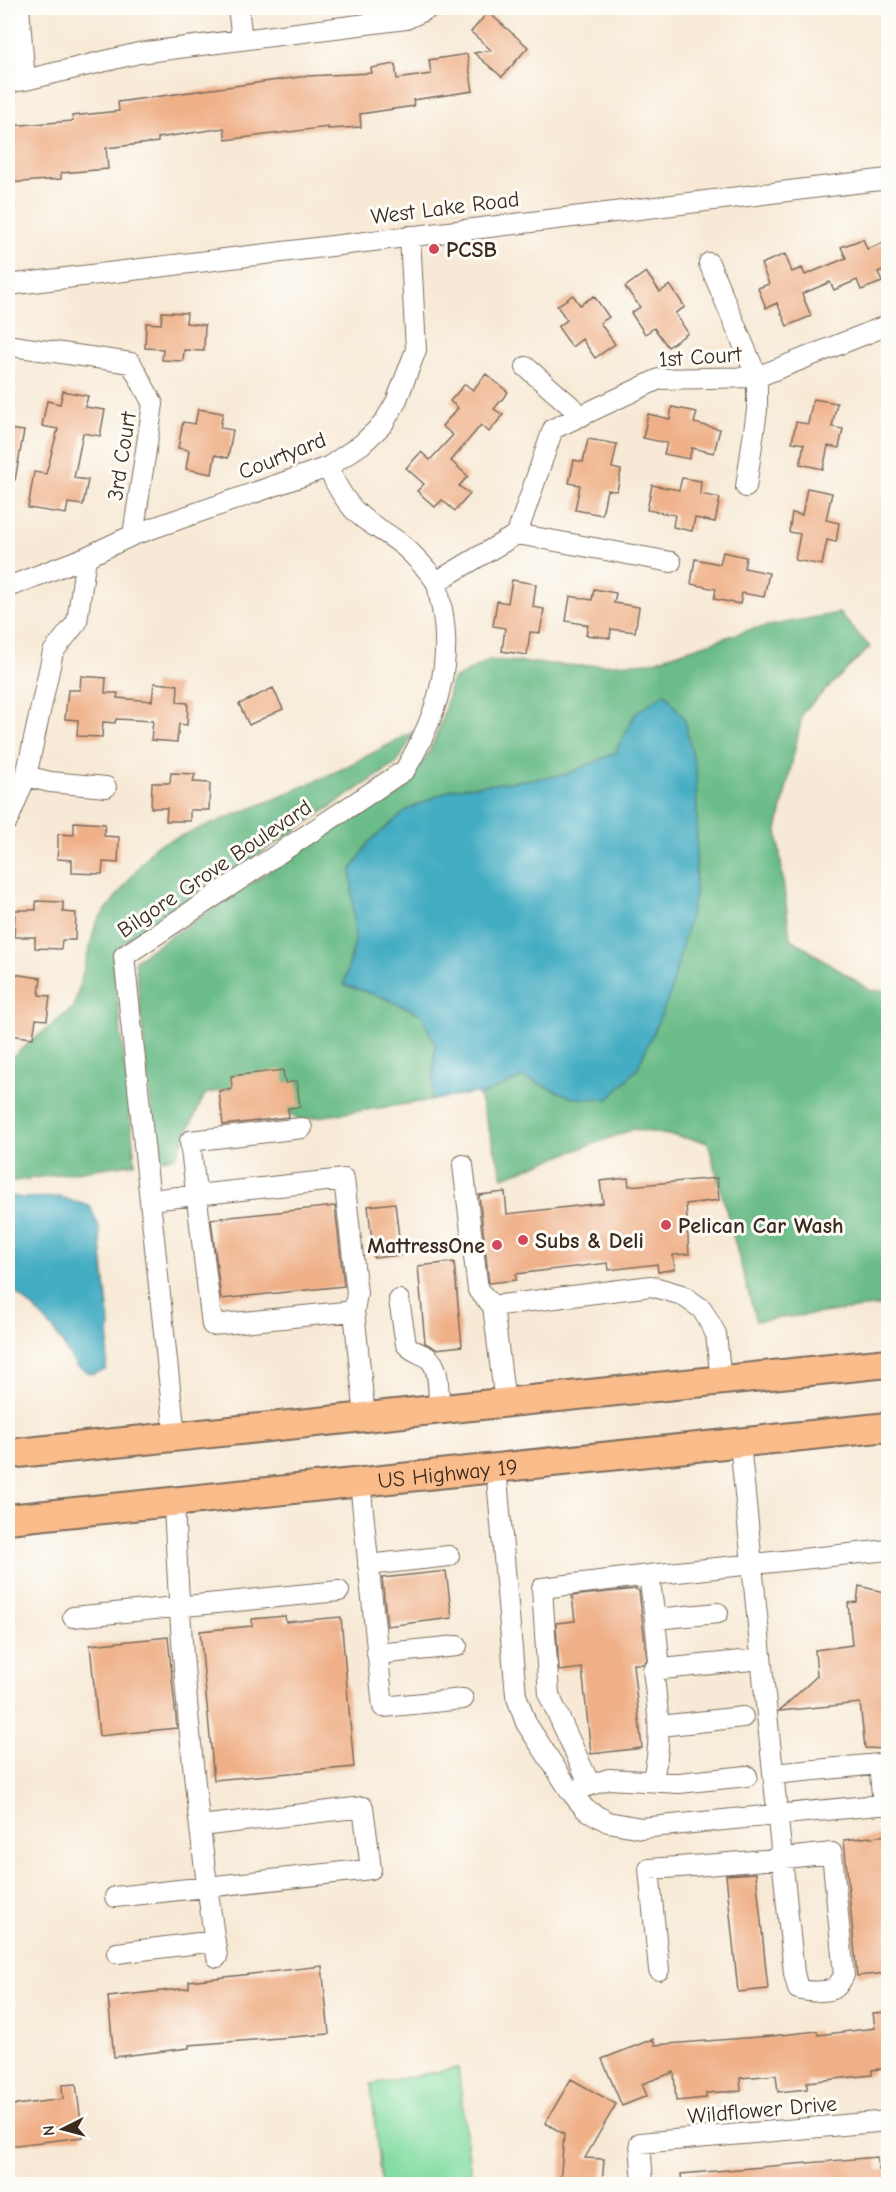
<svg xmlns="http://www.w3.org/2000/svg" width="896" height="2192" font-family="'Comic Neue',sans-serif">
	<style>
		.green { fill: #84dda2; stroke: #608460; stroke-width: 1.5 }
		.forest { fill: #6bbc88; stroke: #537353; stroke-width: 1.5 }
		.water { fill: #43acc2; stroke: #3f6b70; stroke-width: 1.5 }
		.building { fill: #efb088 }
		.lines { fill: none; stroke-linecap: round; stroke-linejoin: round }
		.minor-casing { stroke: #7d6d5e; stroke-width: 22 }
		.highway-casing { stroke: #7d6d5e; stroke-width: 32 }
		.minor { stroke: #fff; stroke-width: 20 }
		.highway { stroke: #f9bc8a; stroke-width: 28 }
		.poi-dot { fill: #d1495b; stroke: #fdfcf7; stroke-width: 2 }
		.labels { text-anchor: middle; stroke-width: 6; stroke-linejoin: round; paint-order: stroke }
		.street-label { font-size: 22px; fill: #3b2a1e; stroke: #fdfcf7 }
		.poi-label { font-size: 22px; font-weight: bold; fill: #3b2a1e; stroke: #fdfcf7; text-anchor: start }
	</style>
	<rect width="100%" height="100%" fill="#fdfcf7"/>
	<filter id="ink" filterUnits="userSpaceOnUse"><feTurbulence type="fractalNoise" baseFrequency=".0167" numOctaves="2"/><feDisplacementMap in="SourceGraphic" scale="12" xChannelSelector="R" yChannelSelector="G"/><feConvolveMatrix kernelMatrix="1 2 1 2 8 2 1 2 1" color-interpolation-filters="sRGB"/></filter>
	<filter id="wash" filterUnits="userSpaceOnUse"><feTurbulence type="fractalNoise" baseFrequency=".008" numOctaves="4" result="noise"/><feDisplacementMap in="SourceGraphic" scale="24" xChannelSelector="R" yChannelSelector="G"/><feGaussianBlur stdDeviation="1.35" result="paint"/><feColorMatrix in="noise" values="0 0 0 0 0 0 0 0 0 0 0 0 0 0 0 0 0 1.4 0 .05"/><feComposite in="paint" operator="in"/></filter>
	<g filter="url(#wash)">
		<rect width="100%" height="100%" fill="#f7e9d5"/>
		<path class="green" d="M458,2068L472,2184H381L371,2084Z"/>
		<path class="forest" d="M839,613L870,647L803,712L777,830L790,938L871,991L888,990V1305L756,1321L708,1142L634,1129L503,1177L479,1096L523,1077L573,1098L695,895L697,824L696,770L636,713L615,753L565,775L452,789L352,871L355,941L344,985L382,997L421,1014L435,1044L432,1100L298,1120L251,1083L205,1094L176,1156L157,1160L135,960L411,777C435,753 445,711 452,680L489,660L578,666L651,662L752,629Z
			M415,731L397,763L117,948L113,957L135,1163L8,1182V1058L12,1057L74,1007L96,923L155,846L275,799L340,770Z"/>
		<path class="water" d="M665,693L684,718L696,770L697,824L695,895L670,995L637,1069L609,1099L573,1098L523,1077L479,1096L477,1093L432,1100L435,1044L421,1014L382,997L344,985L355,941L351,871L369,842L407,810L452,789L565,775L615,753L636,713Z
			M8,1195L22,1198L60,1197L90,1206L99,1227L110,1326L106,1370L91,1374L76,1366L54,1330L35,1310L8,1286Z"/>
		<g id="blocks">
			<path class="building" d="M488,12L528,47L502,77L474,53L491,50L471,32Z
				M467,54L473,91L413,100L414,106L360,114L361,127L328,129V127L226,140L224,128L158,138V142L106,148L108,169L61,173V179L8,183V126L73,121L72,116L119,111L118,102L307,76L372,73L371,68L395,64L397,79L431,74L429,60Z
				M863,239L867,249L888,241V268L878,272L882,282L861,290L857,280L834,290L830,282L802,294L811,316L787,326L777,303L766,308L758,288L769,284L761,264L785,254L792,272L802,268L805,275L846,258L841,247Z
				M646,272L660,292L670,285L685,307L675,313L688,333L668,347L654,328L645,334L631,313L640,307L625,287Z
				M573,295L580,305L594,296L609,317L600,323L615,344L595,358L582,339L572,347L558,327L567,320L557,306Z
				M162,312L187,313L186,323L205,325L204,351L184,350L183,361L162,360L163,349L145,348L146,323L161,324Z
				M486,374L508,392L494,409L503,415L489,432L481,425L451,461L468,476L459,486L470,494L455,511L442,500L435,507L417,491L424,484L406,468L421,452L430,460L453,435L442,426L458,408L450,401L465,384L473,390Z
				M63,391L88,396L85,407L105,410L100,436L83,433L74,478L88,480L83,505L68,503L66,514L28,508L34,472L46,474L58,429L42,426L47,401L60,404Z
				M813,399L837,403L832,427L843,429L839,448L828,446L823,469L800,464L804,444L792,442L796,422L808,424Z
				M672,407L697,412L694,423L720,429L714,453L692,448L689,459L664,454L667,443L643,438L648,414L670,419Z
				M198,409L223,413L220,428L233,430L228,458L215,455L212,474L186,469L189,450L178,448L183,422L195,424Z
				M8,429L24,431L15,480L8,479Z
				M588,439L617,444L612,468L621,470L617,491L607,490L602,515L575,510L580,485L569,483L574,460L583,462Z
				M682,478L701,481L700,494L720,498L715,522L695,518L692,531L673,527L675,515L647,510L652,485L679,490Z
				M807,488L832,493L826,520L839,523L836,542L827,540L822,565L795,560L800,534L789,532L792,513L802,515Z
				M723,552L746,557L744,568L769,573L764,597L742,593L740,604L714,599L716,589L691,584L695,559L720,564Z
				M512,580L536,584L533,607L544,609L540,633L530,632L527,655L502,651L505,628L493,626L497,601L508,603Z
				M594,589L616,593L614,603L639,607L635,632L611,629L610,638L586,635L588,625L566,621L570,596L592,600Z
				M81,676L106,678L105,693H118L117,698L152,701L154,683L178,685L177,702L188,703L187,725L179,724L177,742L151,740L153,721L116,719L115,723L103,722L102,737L77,736L78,720L65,719L68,690H80Z
				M273,688L283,709L249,725L239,704Z
				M171,773L195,774L193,782L210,783L209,810H190V821H166L167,808H151L152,783H170Z
				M74,822L105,824L104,836L119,837L118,863L103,862L102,874L72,873V860L57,859L58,847V834L74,835Z
				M36,901L63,902V912L76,913L75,940H62L61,949L35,948V937H14L15,910H36Z
				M13,974L41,978L39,995L50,996L47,1020L36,1019L33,1038L8,1035L10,1016L8,1015V992L10,993Z
				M283,1070L285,1083L297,1081L300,1107L288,1108L289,1117L223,1125L219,1091L232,1089L231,1076Z
				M628,1178L629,1186L717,1178L719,1200L686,1204L689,1254L673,1255L675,1269L658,1272L657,1264L609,1270L608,1263L516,1274V1280L489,1283L479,1195L505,1192L507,1214L603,1203L600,1181Z
				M395,1203L401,1255L374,1258L368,1206Z
				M335,1206L344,1286L221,1299L211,1219Z
				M454,1262L462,1346L436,1349L425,1343L418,1266Z
				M446,1571L452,1618L387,1626L382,1578Z
				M859,1586L888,1593V1749L865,1748L860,1703L779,1711L817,1676L815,1650L852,1645L848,1603L857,1602Z
				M636,1589L639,1591L647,1660L643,1664H633L642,1748L591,1754L582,1668L559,1671L556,1623L575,1621L572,1596Z
				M285,1616L286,1622L341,1617L354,1767L214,1780L200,1631L252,1626V1619Z
				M168,1637L177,1728L99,1736L90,1645Z
				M888,1835V1973L857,1976L844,1840Z
				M756,1873L768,1989L738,1992L726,1875Z
				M322,1966L329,2034L189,2045V2048L114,2057L108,1997L189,1988V1981Z
				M888,2012V2068L872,2070V2075L807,2082V2089L778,2092L776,2075L740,2078L741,2091L706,2093V2098L676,2101L674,2072L642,2084L647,2096L622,2106L602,2059L653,2039L655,2045L772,2036L817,2031L818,2035L875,2028L873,2013Z
				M571,2079L616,2104L585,2158L604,2159L602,2184H560L564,2134L545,2123Z
				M76,2084L83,2137L8,2146V2106L63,2099L62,2085Z
				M877,2157L878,2170H888V2184H682L681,2174Z"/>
		</g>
	</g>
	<g filter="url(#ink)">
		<use href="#blocks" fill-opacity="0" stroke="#7d6d5e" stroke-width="1.5"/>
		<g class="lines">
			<g class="minor-casing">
				<path id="minor" d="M19,8L25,80
					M238,8L242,39
					M8,83L25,80L139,53L406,19L429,8
					M709,263L757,377V410L746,487
					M8,285L888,179
					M13,346L131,363L153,404L133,535
					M526,367L582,416
					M517,534L671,562
					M436,582L517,534L553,429L659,379L757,377L888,325
					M8,587L86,557L133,535L328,467L362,444L383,424L396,402L416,350L410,236
					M26,776L50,782L106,787
					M8,820L26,776L53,652L77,622L86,557
					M302,1128L190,1141L212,1325L354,1311
					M463,1165L478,1290L493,1306
					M150,1200L344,1179L357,1293L354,1311L365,1417
					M399,1300L406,1344C411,1351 420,1353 427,1357C441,1366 438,1394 439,1409
					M505,1403L493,1306L651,1286L682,1295L702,1309L716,1334L721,1381
					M175,1436L124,956L405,770C436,718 454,665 441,604C439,597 439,588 436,582C431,573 416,558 409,551C395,537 379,530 364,519C347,506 336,486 328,467
					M496,1467L516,1695L526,1723L571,1792L585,1809L608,1822L641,1828L888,1804
					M360,1482L383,1707L463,1699
					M174,1502C180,1654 195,1806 217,1957
					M368,1565L449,1556
					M73,1617L339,1591
					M655,1619L649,1575L888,1550
					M377,1654L457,1646
					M660,1670L655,1619L718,1613
					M660,1726L743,1717
					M773,1774L879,1764L883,1805
					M652,1781C663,1742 658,1710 653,1670L761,1659
					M590,1785L549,1695L542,1588L649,1575
					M579,1789L609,1779L679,1783L747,1776
					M115,1897L371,1869L363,1807L200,1826
					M117,1953L215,1941
					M659,1970L649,1869C710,1865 771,1860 832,1853L844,1975C842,1979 839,1984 836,1987C828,1993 806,1992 798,1989L794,1973C775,1796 757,1620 740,1443
					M643,2184L640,2143L888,2121"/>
			</g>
			<g class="highway-casing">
				<g id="highway">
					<path d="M8,1454L888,1363"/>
					<path id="s1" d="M8,1519L888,1427"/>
				</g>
			</g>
			<use href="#minor" class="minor"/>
			<use href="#highway" class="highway"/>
		</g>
	</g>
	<g class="poi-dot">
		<circle cx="434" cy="249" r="6"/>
		<circle cx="666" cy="1225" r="6"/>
		<circle cx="523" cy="1240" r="6"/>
		<circle cx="497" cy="1245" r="6"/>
	</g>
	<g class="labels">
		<g class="street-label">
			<text transform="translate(445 207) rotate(-7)" y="8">West Lake Road</text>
			<text transform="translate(700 356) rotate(-4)" y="8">1st Court</text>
			<text transform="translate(282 455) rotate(-22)" y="8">Courtyard</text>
			<text transform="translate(121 456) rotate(-81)" y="8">3rd Court</text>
			<text transform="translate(214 868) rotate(-34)" y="8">Bilgore Grove Boulevard</text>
			<text dy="8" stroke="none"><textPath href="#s1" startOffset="442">US Highway 19</textPath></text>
			<text transform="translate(762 2109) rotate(-5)" y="8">Wildflower Drive</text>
		</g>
		<g class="poi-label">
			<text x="446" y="257">PCSB</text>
			<text x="678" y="1233">Pelican Car Wash</text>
			<text x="535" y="1248">Subs &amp; Deli</text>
			<text x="485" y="1253" text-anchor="end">MattressOne</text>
		</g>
	</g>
	<rect width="896" height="2192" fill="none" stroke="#fdfcf7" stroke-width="30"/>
	<g transform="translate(63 2129) rotate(264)" stroke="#fdfcf7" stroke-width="4.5" paint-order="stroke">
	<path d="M0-4.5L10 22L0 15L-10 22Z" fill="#3b2a1e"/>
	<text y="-9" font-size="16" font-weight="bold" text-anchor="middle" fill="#3b2a1e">N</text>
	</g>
</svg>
